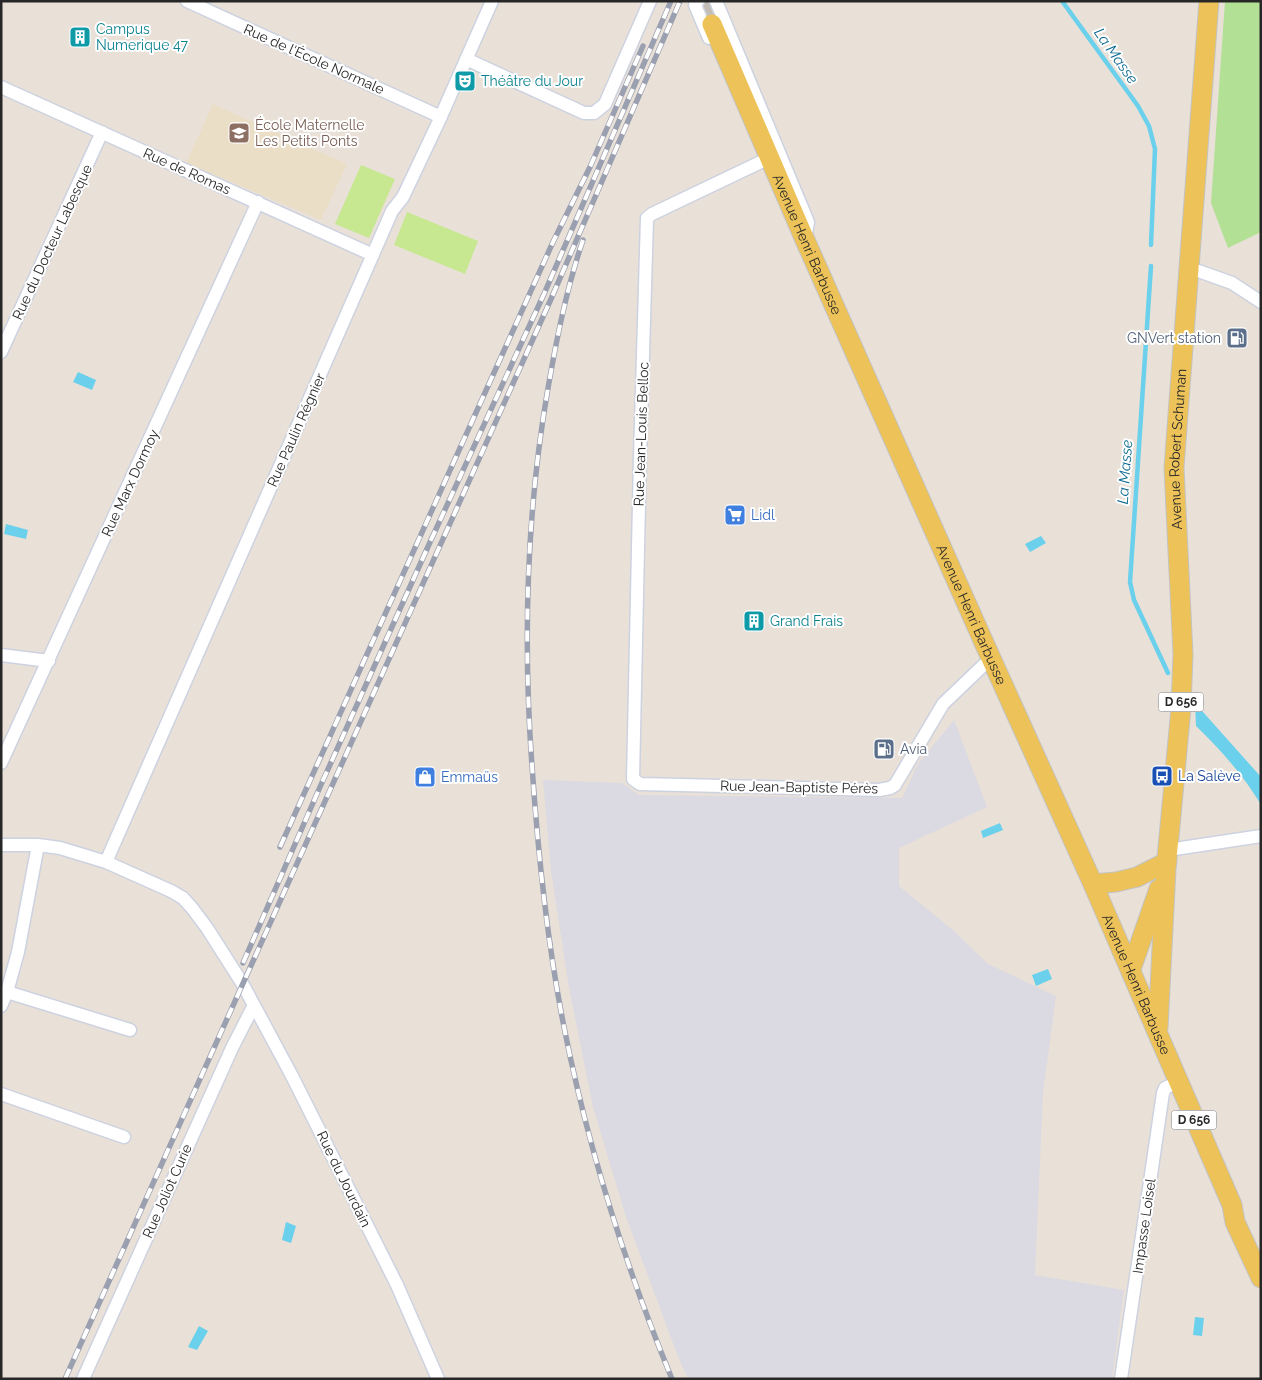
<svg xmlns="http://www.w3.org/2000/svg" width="1262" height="1380" font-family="Raleway,sans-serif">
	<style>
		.industrial { fill: #dbd9e1 }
		.education { fill: #ebdec7 }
		.green { fill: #b2e095 }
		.pitch { fill: #c7e790 }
		.water { fill: #6bd0eb }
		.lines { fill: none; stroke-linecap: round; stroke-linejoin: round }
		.stream { stroke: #6bd0eb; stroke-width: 4.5 }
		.primary-tunnel { stroke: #c2bcb5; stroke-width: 19; stroke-dasharray: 19 9; stroke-linecap: butt }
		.minor-casing { stroke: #cdd2e0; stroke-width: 15 }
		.primary-casing { stroke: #c3c3c3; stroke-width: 21 }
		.minor { stroke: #fff; stroke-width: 12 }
		.primary { stroke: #edc359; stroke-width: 19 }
		.rail-casing { stroke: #9ba0b1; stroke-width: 5.5 }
		.rail { stroke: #fff; stroke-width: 4; stroke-dasharray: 11; stroke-linecap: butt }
		.labels { text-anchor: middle; stroke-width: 4; stroke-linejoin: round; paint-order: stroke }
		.shield { fill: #fff; stroke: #686868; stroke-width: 1 }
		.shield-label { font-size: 12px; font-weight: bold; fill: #272727 }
		.culture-label { font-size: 14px; fill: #0d838f; stroke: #fff; text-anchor: start }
		.street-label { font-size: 14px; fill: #272727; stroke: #fff }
		.education-label { font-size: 14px; fill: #785e54; stroke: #fff; text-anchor: start }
		.service-label { font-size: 14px; fill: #4e5e75; stroke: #fff; text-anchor: end }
		.shop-label { font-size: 14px; fill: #366cbe; stroke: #fff; text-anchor: start }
		.transit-label { font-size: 14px; fill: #164399; stroke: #fff; text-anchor: start }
		.water-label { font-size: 15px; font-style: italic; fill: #0f6c92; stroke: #fff }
	</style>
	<rect width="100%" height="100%" fill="#e9e1d8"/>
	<path class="industrial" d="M954,720L987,807L899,848V886L954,931L988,964L1056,996L1043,1093L1035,1275L1124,1290L1112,1379H688L677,1354L625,1214L593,1107L569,988L551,871L543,780L622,783L639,795L902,798L918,764Z"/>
	<path class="education" d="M213,104L347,164L321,220L186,163Z"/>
	<path class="green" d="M1225,1H1261V232L1228,248L1211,203Z"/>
	<path class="pitch" d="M361,165L395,179L369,238L335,224Z
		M407,212L478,241L465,274L394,245Z"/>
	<path class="water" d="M78,372L96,380L92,390L73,382Z
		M6,524L28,530L26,539L4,534Z
		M1041,536L1046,543L1030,552L1025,544Z
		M1195,703L1261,777V805C1245,777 1219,748 1196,726Z
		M1000,823L1003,830L983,838L981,831Z
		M1048,969L1052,979L1036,986L1032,975Z
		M286,1222L296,1226L291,1243L282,1240Z
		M1195,1317L1204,1318L1202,1336L1193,1335Z
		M199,1326L208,1331L197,1350L188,1347Z"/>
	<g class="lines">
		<path class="stream" d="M1062,1L1138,106L1149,126L1155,149L1151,245
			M1151,266L1130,582L1134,600L1168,673"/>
		<path class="primary-tunnel" d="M702,1L712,24"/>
		<g class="minor-casing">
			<path id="minor" d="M187,1L441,117
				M698,1L695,5L709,38
				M716,1L808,222L805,240
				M466,59L584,113H594L605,104L650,1
				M1,87L373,255
				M763,161L652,214L647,218L640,457L633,779L640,784L879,790L890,788L895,785L943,704L991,658
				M1190,268L1232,283L1261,302
				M1,352L102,132
				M1,655L49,661
				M1,763L258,202
				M1,845H38L60,848L106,862L171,891L183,898L192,908L207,928L242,983L292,1076L397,1285L438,1379
				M1168,850L1261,836
				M106,862L392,211L403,197L438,123L492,1
				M7,992L130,1030
				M1,1006L7,992L18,952L38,845
				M1,1094L124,1137
				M83,1379L232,1048L254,1005
				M1121,1379L1163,1093L1165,1088L1178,1082"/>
		</g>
		<g class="primary-casing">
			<g id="primary">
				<path id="s1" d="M712,24L805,240L981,636L1093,884L1232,1205L1235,1222L1261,1278"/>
				<path d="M1093,884L1116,882L1137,877L1167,862"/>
				<path d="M1131,969L1159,889"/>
				<path id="s2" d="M1158,1028L1166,869L1181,708L1183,654L1174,468L1209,1"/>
			</g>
		</g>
		<use href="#minor" class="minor"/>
		<use href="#primary" class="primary"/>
		<g class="rail-casing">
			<path id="rail" d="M583,240C566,290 556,342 547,394C526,518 523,642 532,766C538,854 547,942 564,1027C588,1148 625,1265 672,1379
				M280,847L553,242L590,167L643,46
				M243,963L320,787L431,540L544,294L671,1
				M65,1379L551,299L680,1"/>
		</g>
		<use href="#rail" class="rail"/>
	</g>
	<defs>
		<g id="building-square" transform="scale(1.125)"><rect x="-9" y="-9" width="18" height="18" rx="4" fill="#0f9aa8" stroke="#fff"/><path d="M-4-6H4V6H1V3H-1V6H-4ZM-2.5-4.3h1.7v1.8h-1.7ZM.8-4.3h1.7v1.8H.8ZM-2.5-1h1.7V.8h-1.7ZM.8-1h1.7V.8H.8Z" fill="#fff"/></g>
		<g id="theatre-square" transform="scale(1.125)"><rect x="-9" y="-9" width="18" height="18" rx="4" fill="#0f9aa8" stroke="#fff"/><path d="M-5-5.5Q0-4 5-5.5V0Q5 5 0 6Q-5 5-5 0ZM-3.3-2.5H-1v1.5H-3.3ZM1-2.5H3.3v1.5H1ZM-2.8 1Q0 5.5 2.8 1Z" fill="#fff"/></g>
		<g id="school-square" transform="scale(1.125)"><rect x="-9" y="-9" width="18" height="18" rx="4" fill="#8d6e63" stroke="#fff"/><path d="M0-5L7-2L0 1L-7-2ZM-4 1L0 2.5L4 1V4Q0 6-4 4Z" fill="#fff"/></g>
		<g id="fuel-square" transform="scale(1.125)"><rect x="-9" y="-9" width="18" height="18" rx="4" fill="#5c6f8a" stroke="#fff"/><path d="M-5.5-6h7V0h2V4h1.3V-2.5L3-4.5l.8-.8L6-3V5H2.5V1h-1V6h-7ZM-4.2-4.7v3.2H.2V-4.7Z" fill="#fff"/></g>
		<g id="supermarket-square" transform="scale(1.125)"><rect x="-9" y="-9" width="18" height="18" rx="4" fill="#3f7fe0" stroke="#fff"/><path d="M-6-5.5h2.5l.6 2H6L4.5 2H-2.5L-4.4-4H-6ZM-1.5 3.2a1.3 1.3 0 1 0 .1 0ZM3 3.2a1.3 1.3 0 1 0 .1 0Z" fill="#fff"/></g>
		<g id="bus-square" transform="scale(1.125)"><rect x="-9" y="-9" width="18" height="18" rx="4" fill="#1a4fb4" stroke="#fff"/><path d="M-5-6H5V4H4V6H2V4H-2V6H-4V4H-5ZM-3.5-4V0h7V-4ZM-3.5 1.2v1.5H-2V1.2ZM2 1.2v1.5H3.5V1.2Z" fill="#fff"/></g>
		<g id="shop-square" transform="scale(1.125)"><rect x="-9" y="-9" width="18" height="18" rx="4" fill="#3f7fe0" stroke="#fff"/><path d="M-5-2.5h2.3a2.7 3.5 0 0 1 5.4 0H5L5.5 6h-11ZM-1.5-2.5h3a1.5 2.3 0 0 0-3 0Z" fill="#fff"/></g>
	</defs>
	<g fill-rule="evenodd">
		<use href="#building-square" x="80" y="37"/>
		<use href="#theatre-square" x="465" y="81"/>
		<use href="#school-square" x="239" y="133"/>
		<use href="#fuel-square" x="1237" y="338"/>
		<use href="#supermarket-square" x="735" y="515"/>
		<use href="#building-square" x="754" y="621"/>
		<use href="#fuel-square" x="884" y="749"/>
		<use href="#bus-square" x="1162" y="776"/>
		<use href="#shop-square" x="425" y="777"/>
	</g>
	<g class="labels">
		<g class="shield">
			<rect x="1158.5" y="692.5" width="45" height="19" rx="4"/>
			<rect x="1171.5" y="1110.5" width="45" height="19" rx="4"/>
		</g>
		<g class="shield-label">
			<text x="1181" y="706">D 656</text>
			<text x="1194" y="1124">D 656</text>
		</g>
		<g class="culture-label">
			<text x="96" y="34">Campus<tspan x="96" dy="16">Numerique 47</tspan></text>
			<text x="481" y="86">Théâtre du Jour</text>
			<text x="770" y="626">Grand Frais</text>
		</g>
		<g class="street-label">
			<text transform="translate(314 59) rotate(24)" y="5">Rue de l'École Normale</text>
			<text transform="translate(187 171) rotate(24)" y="5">Rue de Romas</text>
			<text transform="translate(52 242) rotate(-65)" y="5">Rue du Docteur Labesque</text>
			<text dy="5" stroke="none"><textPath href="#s1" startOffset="240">Avenue Henri Barbusse</textPath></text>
			<text transform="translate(296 430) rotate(-66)" y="5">Rue Paulin Régnier</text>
			<text transform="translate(641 434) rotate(-88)" y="5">Rue Jean-Louis Belloc</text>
			<text dy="5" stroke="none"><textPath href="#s2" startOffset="580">Avenue Robert Schuman</textPath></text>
			<text transform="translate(130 483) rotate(-65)" y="5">Rue Marx Dormoy</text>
			<text dy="5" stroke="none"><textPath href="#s1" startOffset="645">Avenue Henri Barbusse</textPath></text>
			<text transform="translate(799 787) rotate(1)" y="5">Rue Jean-Baptiste Pérès</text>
			<text dy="5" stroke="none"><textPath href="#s1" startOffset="1050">Avenue Henri Barbusse</textPath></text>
			<text transform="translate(344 1179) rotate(64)" y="5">Rue du Jourdain</text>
			<text transform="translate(167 1191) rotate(-66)" y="5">Rue Joliot Curie</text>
			<text transform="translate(1144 1226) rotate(-82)" y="5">Impasse Loisel</text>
		</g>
		<g class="education-label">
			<text x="255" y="130">École Maternelle<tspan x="255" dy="16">Les Petits Ponts</tspan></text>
		</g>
		<g class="service-label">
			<text x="1221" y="343">GNVert station</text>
			<text x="900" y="754" text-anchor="start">Avia</text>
		</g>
		<g class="shop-label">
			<text x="751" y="520">Lidl</text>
			<text x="441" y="782">Emmaüs</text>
		</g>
		<g class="transit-label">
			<text x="1178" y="781">La Salève</text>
		</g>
		<g class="water-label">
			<text transform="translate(1116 56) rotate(55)" y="5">La Masse</text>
			<text transform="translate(1125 472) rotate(-86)" y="5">La Masse</text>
		</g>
	</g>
	<rect width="1262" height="1380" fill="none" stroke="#272727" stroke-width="5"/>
</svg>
